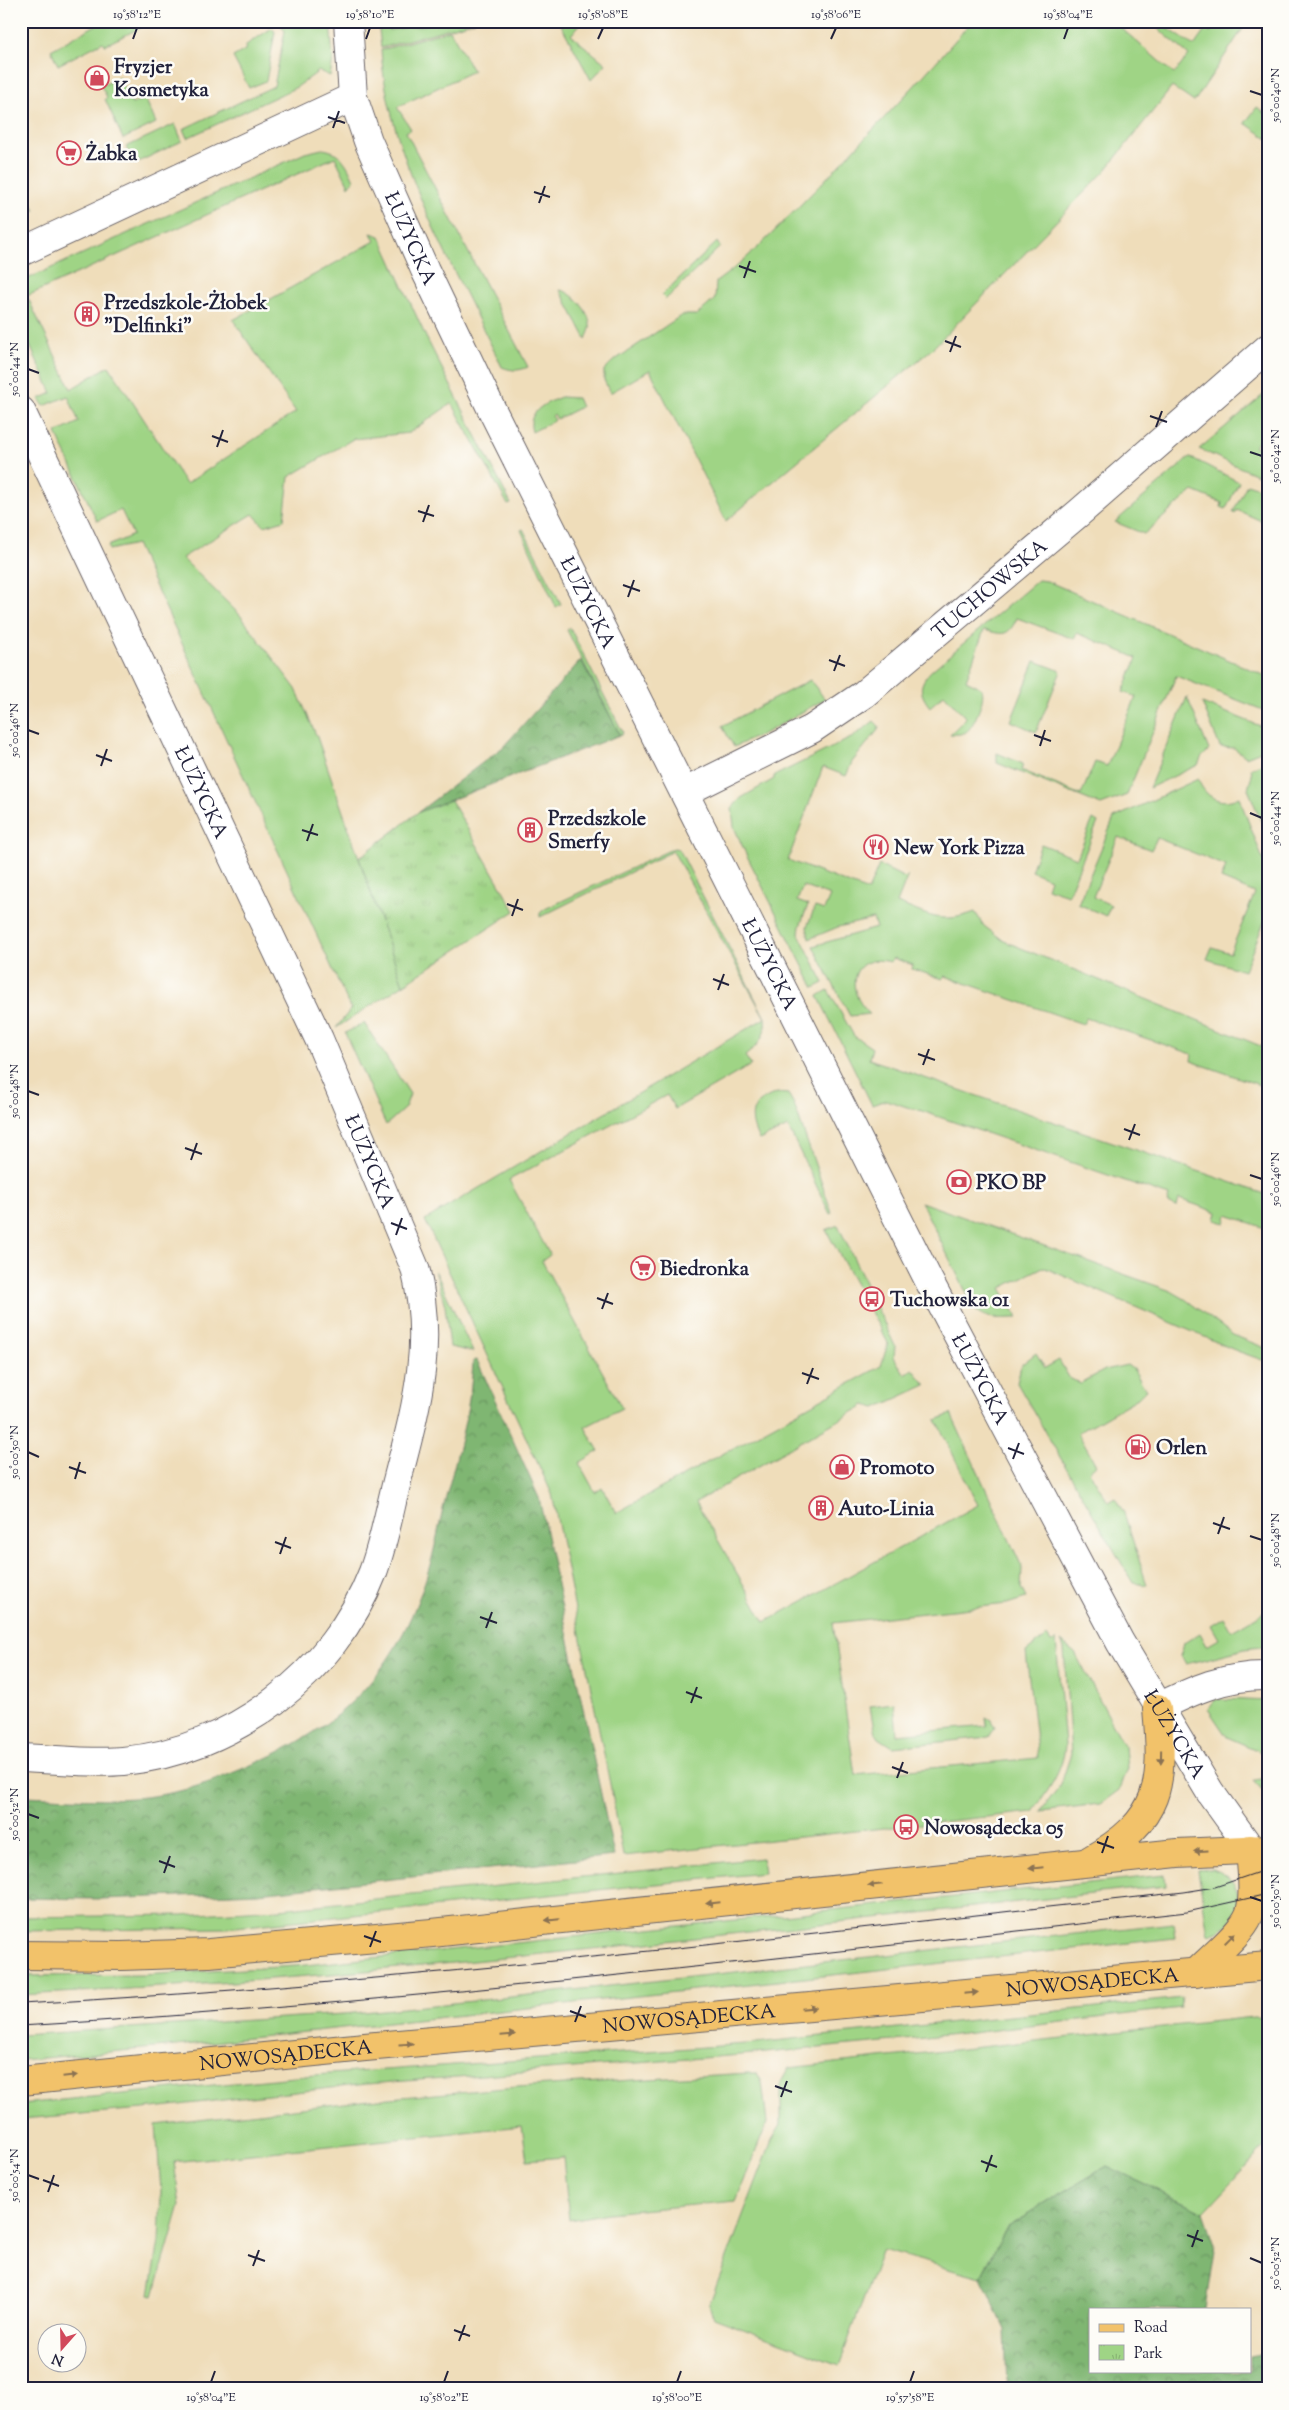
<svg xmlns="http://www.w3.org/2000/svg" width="1289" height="2410" font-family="'Sorts Mill Goudy',serif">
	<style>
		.green { fill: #9fd485; stroke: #607b60 }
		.forest { fill: url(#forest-crowns); stroke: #506c56 }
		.park { fill: url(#park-tufts); stroke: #607b60 }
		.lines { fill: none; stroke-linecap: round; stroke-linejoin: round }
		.minor-casing { stroke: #6a6367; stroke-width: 30 }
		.major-casing { stroke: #6a6367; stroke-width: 30 }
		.minor { stroke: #fff; stroke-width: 28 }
		.major { stroke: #f2c26a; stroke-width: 28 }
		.tram { stroke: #22223b; stroke-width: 1 }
		.oneway { fill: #8a7252 }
		.ticks { fill: none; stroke: #22223b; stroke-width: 2 }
		.labels { text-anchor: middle; stroke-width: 5; stroke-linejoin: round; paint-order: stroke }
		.poi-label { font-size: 20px; font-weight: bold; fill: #22223b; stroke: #fdfcf7; text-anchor: start }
		.street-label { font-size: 20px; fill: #22223b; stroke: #fdfcf7 }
		.neatline { fill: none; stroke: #22223b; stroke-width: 2 }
		.ticks-label { font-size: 12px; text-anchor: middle; fill: #22223b }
	</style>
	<defs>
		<pattern id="forest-crowns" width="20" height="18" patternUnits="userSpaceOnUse" patternTransform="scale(1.25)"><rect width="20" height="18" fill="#7fb672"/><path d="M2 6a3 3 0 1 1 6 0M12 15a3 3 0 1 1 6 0" fill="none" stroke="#68945f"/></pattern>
		<pattern id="park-tufts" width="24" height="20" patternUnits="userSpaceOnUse" patternTransform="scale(1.25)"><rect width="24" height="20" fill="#9fd485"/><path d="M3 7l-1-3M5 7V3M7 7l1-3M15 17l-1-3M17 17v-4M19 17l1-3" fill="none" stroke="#89b674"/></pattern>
	</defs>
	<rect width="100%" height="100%" fill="#fdfcf7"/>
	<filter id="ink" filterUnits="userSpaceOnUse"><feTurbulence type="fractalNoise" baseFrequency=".02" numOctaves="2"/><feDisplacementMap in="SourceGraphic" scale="10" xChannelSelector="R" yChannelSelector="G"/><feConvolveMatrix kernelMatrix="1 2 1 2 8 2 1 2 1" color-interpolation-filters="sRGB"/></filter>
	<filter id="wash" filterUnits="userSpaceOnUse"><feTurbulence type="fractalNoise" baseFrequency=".0096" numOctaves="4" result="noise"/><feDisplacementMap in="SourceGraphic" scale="20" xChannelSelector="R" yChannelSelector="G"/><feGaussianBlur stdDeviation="1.12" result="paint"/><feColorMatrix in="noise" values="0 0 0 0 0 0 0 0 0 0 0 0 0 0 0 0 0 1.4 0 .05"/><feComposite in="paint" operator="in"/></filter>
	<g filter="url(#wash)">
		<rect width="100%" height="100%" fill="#efddba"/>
		<path class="green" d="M103,21H146V25L105,45L103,42L58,65L51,50Z
			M278,21H330L333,60L330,76L319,71L297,87L187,138L183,129L274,86L285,31Z
			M378,21H388L389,30L437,23V21H475L381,48Z
			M559,21L582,22L571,35L606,64L591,80Z
			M972,21H1113L1174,74L1189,55L1149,21H1157L1194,46L1206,29L1210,32L1217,21H1248L1194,102L1172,87L1106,170L932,349L726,521L650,370L610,393L604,380V370L612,362L682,315H697L715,299L716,282C754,255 786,219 819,186C871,132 923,78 972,21Z
			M272,28L275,32L266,81L249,88L233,57L245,50L246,45Z
			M450,30L473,71L397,107L411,129L406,132L528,367C519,371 512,371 502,367C456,272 388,157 381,50Z
			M119,77L132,104L145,98L156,123L123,139L105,99L107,97L101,86Z
			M1257,107L1265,113L1268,111V139L1245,123Z
			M175,124L182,141L134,164L126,147Z
			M322,149C341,151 347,164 354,180L349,186L335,157L27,296L71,389L109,366L186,484L296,412L233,320L375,241L371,233L380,236L426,337L511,504L508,505L452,403L409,433L353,439L289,477L284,520L264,526L253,514L182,558L240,615L296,689L317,737L403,985L336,1028L351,1009L136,544L109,550L108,546L133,535L121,510L97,521L56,433L79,422L68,396L44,406L39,399L52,393L24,333L21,334V273L27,279L305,153Z
			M21,180L35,211L21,217Z
			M717,242L720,247L666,299L662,295Z
			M560,290C573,292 589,311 590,324C591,329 588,334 586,339Z
			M1268,391V433L1254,446L1268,453V480L1199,449Z
			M561,397L577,398L581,407L557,419L554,414L552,416L555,420L532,432C526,411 546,403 561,397Z
			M1190,457L1239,482L1226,509L1221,507L1222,503L1193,491L1144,534L1115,522Z
			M1247,484L1268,491V524L1237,510L1235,513L1233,512Z
			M523,529L561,604L556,607L521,530Z
			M1038,580L1047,581L1268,677V712L1176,676L1127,795L1101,805L997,763V753L1023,764L1021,770L1081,795L1095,762L1107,766L1136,697L1123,692L1137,658L1077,633L1074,639L1017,618C1008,637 1004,635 984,630L966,680C971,683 979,685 982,690C986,698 973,728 966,732C961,735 956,734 950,734L966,718L944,694L930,707C918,692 919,684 931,671Z
			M570,628L623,733L620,735L567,630Z
			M1035,661L1061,671L1036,732L1011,721Z
			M810,680L825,699L769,731L734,747L722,726Z
			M1187,697L1209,750L1201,758L1198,765L1149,788Z
			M1202,703L1268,729V748L1246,757L1234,748L1220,747Z
			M874,721L879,726L878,730L852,762L846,776L823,767L788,860L868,891L879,865L905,878L908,875L897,903C929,915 940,925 975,912L984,926L1004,941L1268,1049V1088L1191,1061L1192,1054L1086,1018L1083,1024L945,976L943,979L912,969L913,965L893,958L891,962C851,952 843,990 870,1014L850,1016L813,946L876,928L873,919L838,927L809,939L807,927L815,907L824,910L830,896L803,886L797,901L808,905L800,926L799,934L824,983L814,988L745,852L734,827L732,808L741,798L774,779V776L853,737Z
			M1268,761V835L1267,836L1248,789L1252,775L1251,768Z
			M1198,779C1204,796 1220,807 1239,797L1268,873V913L1244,971L1207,959L1212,947L1230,953L1255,893L1221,879L1226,866L1157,838L1151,850L1118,837L1093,897L1111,905L1106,916L1078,904L1114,818Z
			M1093,819L1098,822L1068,895L1047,888L1050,879L1031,871L1041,844L1077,858Z
			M674,848L679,849L765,1018C767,1035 758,1046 745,1056L751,1065L675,1109L667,1095L509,1180L550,1255L542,1261L622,1408L585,1427L599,1451L579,1463L595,1492L602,1487L616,1513L881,1366L888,1343L826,1230L838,1225L895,1346L894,1357L904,1374L913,1369L926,1385L876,1408L865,1405L696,1502L765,1622L978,1505L936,1420L951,1414L1022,1567L1021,1588L1026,1598L1007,1604L833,1623L855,1775L1038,1758L1026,1652L1047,1636L1051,1642L1056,1641L1065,1745C1063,1772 1048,1790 1033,1812L623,1856L614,1804L552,1494L425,1220L765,1018L673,851L540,917V913L545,909Z
			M828,990L854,1036L872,1048L869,1059L1268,1195V1229L1227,1215L1225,1223L1215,1220L1217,1212L1179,1199L1177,1207L1167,1203L1169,1196L913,1108V1109L886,1100L872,1105L818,996Z
			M364,1023L410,1094L405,1108L386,1125L345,1033Z
			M777,1093L788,1094L794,1104L832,1213L830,1214L788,1127L759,1140C747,1115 750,1103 777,1093Z
			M921,1202L1171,1291L1185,1299L1233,1335L1268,1349V1362L1237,1351L1043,1267L1001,1288L1018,1318C1002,1318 988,1321 975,1310Z
			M435,1270L473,1352L450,1347L445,1306Z
			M1036,1353L1045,1368L1059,1360L1070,1379L1081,1383L1105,1370L1127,1365L1134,1370L1146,1390L1138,1398L1078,1433L1096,1465L1089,1471L1108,1502L1115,1498L1124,1513L1147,1585L1133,1583L1017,1383L1021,1365Z
			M1268,1610V1646L1245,1649L1186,1664L1181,1656L1184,1643L1200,1633L1207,1646L1219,1639L1211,1625L1224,1617L1232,1631Z
			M1061,1642L1075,1653L1125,1747L1127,1768L1119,1790L1100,1804L1041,1811L1061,1784L1071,1754L1064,1649Z
			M1223,1699L1268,1701V1755L1227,1737L1208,1709L1215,1700Z
			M894,1703L897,1734L987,1726L986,1717L991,1720L995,1728L989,1737L893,1747L879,1738L874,1730L870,1706Z
			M1268,1778V1796L1253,1780Z
			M762,1858L764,1873L226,1928L21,1931V1917L182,1915L280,1909Z
			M1212,1869C1249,1879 1247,1925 1208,1934L1198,1870Z
			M1165,1875L1166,1886C785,1926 404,1977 21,1995V1976L142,1975L296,1966Z
			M1173,1923L1175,1938L176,2046L21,2060V2035L344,2014L502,1998Z
			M1182,1998L1180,2008L946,2036L766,2053L367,2084L143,2109L21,2119V2104L315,2075L746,2044Z
			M1254,2017L1268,2019V2143L1204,2212L1107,2166L1007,2226L981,2277L882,2250L839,2365L714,2318L709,2305L772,2140L781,2125V2082L789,2068Z
			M749,2073H757L762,2082L767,2123L736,2201L608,2213L569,2220L563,2157L527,2160L522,2126L174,2162L180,2205L154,2295L150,2294L159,2242L161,2191L156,2125L379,2099L516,2087Z"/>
		<path class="forest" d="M581,660L620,735L417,813L503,747Z
			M477,1360L539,1498L614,1856L258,1893L101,1899L21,1898V1796C68,1797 119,1803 165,1794C195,1789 223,1777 251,1765C343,1727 397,1670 427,1575C434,1554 438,1531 443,1509C455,1461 471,1411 473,1361Z
			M1107,2166L1204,2212L1215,2244L1205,2309H1090V2371H1250V2356L1268,2353V2389H1007L1005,2329L981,2277L1007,2226Z"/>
		<path class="park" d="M451,800L515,911L403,985L359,858L417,813Z"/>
	</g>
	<g filter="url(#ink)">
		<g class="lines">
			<g class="minor-casing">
				<g id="minor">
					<path id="s1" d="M348,21L353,97L368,141L425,270L492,410L928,1279L1120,1642L1210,1792L1268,1873"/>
					<path d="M21,252L353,97"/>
					<path id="s2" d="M21,411L319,1039L415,1268C434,1343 417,1404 398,1477C390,1508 384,1542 373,1572C334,1674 232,1751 123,1761C90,1764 55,1759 21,1758"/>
					<path id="s3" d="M685,792L812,729L864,694L1080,512L1268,348"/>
					<path d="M1157,1708C1193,1690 1226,1675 1268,1676"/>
				</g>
			</g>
			<g class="major-casing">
				<g id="major">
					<path d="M1090,1860C1162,1819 1164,1785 1157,1708"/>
					<path d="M21,1955L121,1956L209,1953L432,1933L1177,1853L1268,1849"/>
					<path d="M1196,1973C1211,1957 1241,1934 1249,1915C1256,1898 1251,1867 1250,1849"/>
					<path id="s4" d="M21,2081L365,2047L1268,1966"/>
				</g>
			</g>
			<use href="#minor" class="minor"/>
			<use href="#major" class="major"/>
			<path class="tram" d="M21,2004C410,1983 797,1934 1184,1892L1215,1887L1268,1869
				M21,2026C411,2003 799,1955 1187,1912L1268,1894"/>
		</g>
		<defs><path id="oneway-solid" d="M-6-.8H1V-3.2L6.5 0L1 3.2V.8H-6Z" transform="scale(1.25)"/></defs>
		<g class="oneway">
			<use href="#oneway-solid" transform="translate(1161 1757) rotate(91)"/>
			<use href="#oneway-solid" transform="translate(1201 1851) rotate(177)"/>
			<use href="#oneway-solid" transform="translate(1036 1868) rotate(174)"/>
			<use href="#oneway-solid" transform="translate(875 1885) rotate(174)"/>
			<use href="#oneway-solid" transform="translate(713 1903) rotate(174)"/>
			<use href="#oneway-solid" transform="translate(552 1920) rotate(174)"/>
			<use href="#oneway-solid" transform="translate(1230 1938) rotate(-45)"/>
			<use href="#oneway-solid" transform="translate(971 1993) rotate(-5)"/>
			<use href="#oneway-solid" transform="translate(809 2008) rotate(-5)"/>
			<use href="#oneway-solid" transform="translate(508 2035) rotate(-5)"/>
			<use href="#oneway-solid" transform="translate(406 2044) rotate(-4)"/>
			<use href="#oneway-solid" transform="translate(70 2076) rotate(-6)"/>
		</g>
	</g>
	<path class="ticks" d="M133,39L137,28M366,39L370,28M598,39L603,28M831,39L836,28M1064,39L1068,28M1250,91L1262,95M328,117L345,123M333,128L339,111M534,192L550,197M539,203L545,186M739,266L756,272M744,278L750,261M945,341L961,347M950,352L956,336M28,369L39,373M1150,416L1167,422M1156,427L1162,411M212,436L228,442M217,447L223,430M1250,452L1262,456M418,511L434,516M423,522L429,505M623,585L640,591M628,597L634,580M829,660L845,666M834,671L840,655M28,730L39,734M1034,735L1051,741M1040,746L1045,730M96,755L112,761M101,766L107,749M1250,813L1262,818M302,830L318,835M307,841L313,824M507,904L523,910M512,916L518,899M713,979L729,985M718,990L724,974M918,1054L935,1060M923,1065L929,1049M28,1091L39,1095M1124,1129L1140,1135M1129,1140L1135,1124M185,1148L202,1154M191,1160L197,1143M1250,1175L1262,1179M391,1223L407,1229M396,1235L402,1218M597,1298L613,1304M602,1309L608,1293M802,1373L819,1379M807,1384L813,1368M1008,1448L1024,1454M28,1452L39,1457M1013,1459L1019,1443M69,1467L86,1473M75,1479L80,1462M1213,1523L1230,1529M1218,1534L1224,1517M1250,1536L1262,1540M275,1542L291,1548M280,1554L286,1537M480,1617L497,1623M486,1628L492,1612M686,1692L702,1698M691,1703L697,1687M892,1767L908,1773M897,1778L903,1762M28,1814L39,1818M1097,1842L1114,1848M1102,1853L1108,1836M159,1861L175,1867M164,1873L170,1856M1250,1897L1262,1901M364,1936L381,1942M370,1947L376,1931M570,2011L586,2017M575,2022L581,2006M775,2086L792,2092M781,2097L787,2081M981,2161L997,2167M986,2172L992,2155M28,2175L39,2179M43,2180L59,2186M48,2192L54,2175M1187,2235L1203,2241M1192,2247L1198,2230M248,2255L265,2261M1250,2258L1262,2263M253,2266L259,2250M454,2330L470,2336M459,2341L465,2325M211,2382L215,2371M444,2382L448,2371M677,2382L681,2371M910,2382L914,2371"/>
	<defs>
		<g id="shop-ring" transform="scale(1.25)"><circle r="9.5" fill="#fdfcf7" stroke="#d1495b" stroke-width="1.5"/><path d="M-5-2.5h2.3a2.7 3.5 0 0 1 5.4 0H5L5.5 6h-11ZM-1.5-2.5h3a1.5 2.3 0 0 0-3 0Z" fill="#d1495b"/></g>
		<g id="supermarket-ring" transform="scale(1.25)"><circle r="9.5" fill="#fdfcf7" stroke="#d1495b" stroke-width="1.5"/><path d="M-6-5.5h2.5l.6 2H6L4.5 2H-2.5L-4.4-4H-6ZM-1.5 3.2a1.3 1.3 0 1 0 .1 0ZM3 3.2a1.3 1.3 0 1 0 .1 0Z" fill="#d1495b"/></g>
		<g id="building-ring" transform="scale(1.25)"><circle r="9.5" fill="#fdfcf7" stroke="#d1495b" stroke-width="1.5"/><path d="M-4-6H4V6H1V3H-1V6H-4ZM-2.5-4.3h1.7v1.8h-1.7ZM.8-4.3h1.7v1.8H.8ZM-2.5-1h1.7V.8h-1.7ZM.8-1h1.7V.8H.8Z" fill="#d1495b"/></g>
		<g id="restaurant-ring" transform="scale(1.25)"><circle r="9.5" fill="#fdfcf7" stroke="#d1495b" stroke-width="1.5"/><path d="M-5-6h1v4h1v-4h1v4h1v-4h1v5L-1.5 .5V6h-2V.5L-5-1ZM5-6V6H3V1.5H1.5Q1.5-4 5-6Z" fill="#d1495b"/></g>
		<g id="bank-ring" transform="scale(1.25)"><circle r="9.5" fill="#fdfcf7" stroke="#d1495b" stroke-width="1.5"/><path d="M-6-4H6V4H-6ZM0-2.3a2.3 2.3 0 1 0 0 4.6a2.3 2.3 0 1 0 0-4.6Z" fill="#d1495b"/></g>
		<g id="bus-ring" transform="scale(1.25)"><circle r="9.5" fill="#fdfcf7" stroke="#d1495b" stroke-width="1.5"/><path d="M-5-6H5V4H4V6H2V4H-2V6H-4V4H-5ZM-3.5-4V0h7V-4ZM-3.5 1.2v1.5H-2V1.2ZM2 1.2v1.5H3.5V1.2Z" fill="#d1495b"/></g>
		<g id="fuel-ring" transform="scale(1.25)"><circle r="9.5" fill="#fdfcf7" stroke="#d1495b" stroke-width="1.5"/><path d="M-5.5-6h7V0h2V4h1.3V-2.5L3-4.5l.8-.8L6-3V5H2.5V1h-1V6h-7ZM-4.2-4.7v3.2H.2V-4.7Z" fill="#d1495b"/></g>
	</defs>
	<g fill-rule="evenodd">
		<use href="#shop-ring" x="97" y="78"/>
		<use href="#supermarket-ring" x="69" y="153"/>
		<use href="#building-ring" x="87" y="314"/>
		<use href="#building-ring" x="530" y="830"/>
		<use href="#restaurant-ring" x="876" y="847"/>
		<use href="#bank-ring" x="959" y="1182"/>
		<use href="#supermarket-ring" x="643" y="1268"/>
		<use href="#bus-ring" x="872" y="1299"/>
		<use href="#fuel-ring" x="1138" y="1447"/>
		<use href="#shop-ring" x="842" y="1467"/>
		<use href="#building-ring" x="821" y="1508"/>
		<use href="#bus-ring" x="906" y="1827"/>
	</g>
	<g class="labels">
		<g class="poi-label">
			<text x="114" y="73">Fryzjer<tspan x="114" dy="23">Kosmetyka</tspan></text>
			<text x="86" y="160">Żabka</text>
			<text x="104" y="309">Przedszkole-Żłobek<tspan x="104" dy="23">"Delfinki"</tspan></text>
			<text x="548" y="825">Przedszkole<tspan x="548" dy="23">Smerfy</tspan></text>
			<text x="894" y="854">New York Pizza</text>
			<text x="976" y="1189">PKO BP</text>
			<text x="660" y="1275">Biedronka</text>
			<text x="890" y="1306">Tuchowska 01</text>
			<text x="1156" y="1454">Orlen</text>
			<text x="860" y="1474">Promoto</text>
			<text x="838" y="1515">Auto-Linia</text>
			<text x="924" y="1834">Nowosądecka 05</text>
		</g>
		<g class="street-label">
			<text dy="7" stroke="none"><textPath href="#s1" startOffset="229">ŁUŻYCKA</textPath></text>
			<text dy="7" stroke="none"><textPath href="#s3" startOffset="368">TUCHOWSKA</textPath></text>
			<text dy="7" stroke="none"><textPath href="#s1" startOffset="634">ŁUŻYCKA</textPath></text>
			<text dy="7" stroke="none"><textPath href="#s2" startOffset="422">ŁUŻYCKA</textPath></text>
			<text dy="7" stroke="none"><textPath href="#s1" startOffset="1039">ŁUŻYCKA</textPath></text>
			<text dy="7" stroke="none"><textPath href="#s2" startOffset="828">ŁUŻYCKA</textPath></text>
			<text dy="7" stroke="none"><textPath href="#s1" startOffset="1504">ŁUŻYCKA</textPath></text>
			<text dy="7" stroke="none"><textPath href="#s1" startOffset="1909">ŁUŻYCKA</textPath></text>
			<text dy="7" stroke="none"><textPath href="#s4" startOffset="1076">NOWOSĄDECKA</textPath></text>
			<text dy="7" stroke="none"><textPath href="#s4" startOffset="671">NOWOSĄDECKA</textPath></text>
			<text dy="7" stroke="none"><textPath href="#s4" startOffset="266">NOWOSĄDECKA</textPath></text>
		</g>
	</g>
	<rect width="1289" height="2410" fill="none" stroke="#fdfcf7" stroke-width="55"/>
	<rect x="1089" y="2308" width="162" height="65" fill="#fdfcf7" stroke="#a5a5ac"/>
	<rect x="1099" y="2324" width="25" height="8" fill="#f2c26a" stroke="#a5a5ac"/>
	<text x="1134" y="2332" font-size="15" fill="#22223b">Road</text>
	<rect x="1099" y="2345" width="25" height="15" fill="url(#park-tufts)" stroke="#a5a5ac"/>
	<text x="1134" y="2358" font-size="15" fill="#22223b">Park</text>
	<g transform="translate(62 2348) rotate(200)"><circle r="24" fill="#fdfcf7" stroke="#a5a5ac"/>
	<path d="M0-4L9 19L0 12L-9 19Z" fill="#d1495b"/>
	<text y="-8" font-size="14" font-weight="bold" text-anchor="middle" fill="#22223b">N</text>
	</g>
	<rect x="28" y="28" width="1234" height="2354" class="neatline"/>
	<g class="ticks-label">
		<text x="137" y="18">19°58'12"E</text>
		<text x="370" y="18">19°58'10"E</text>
		<text x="603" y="18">19°58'08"E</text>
		<text x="836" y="18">19°58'06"E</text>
		<text x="1068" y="18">19°58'04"E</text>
		<text transform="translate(1275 95) rotate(-90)" y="4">50°00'40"N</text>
		<text transform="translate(14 369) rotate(-90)" y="4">50°00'44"N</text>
		<text transform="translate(1275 456) rotate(-90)" y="4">50°00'42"N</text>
		<text transform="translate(14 730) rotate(-90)" y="4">50°00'46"N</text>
		<text transform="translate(1275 818) rotate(-90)" y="4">50°00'44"N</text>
		<text transform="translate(14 1091) rotate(-90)" y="4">50°00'48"N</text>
		<text transform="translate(1275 1179) rotate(-90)" y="4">50°00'46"N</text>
		<text transform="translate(14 1452) rotate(-90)" y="4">50°00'50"N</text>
		<text transform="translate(1275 1540) rotate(-90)" y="4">50°00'48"N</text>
		<text transform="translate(14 1814) rotate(-90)" y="4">50°00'52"N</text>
		<text transform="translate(1275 1901) rotate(-90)" y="4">50°00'50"N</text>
		<text transform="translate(14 2175) rotate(-90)" y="4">50°00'54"N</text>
		<text transform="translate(1275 2263) rotate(-90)" y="4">50°00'52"N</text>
		<text x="211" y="2401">19°58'04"E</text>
		<text x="444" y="2401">19°58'02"E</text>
		<text x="677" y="2401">19°58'00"E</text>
		<text x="910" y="2401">19°57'58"E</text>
	</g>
</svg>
